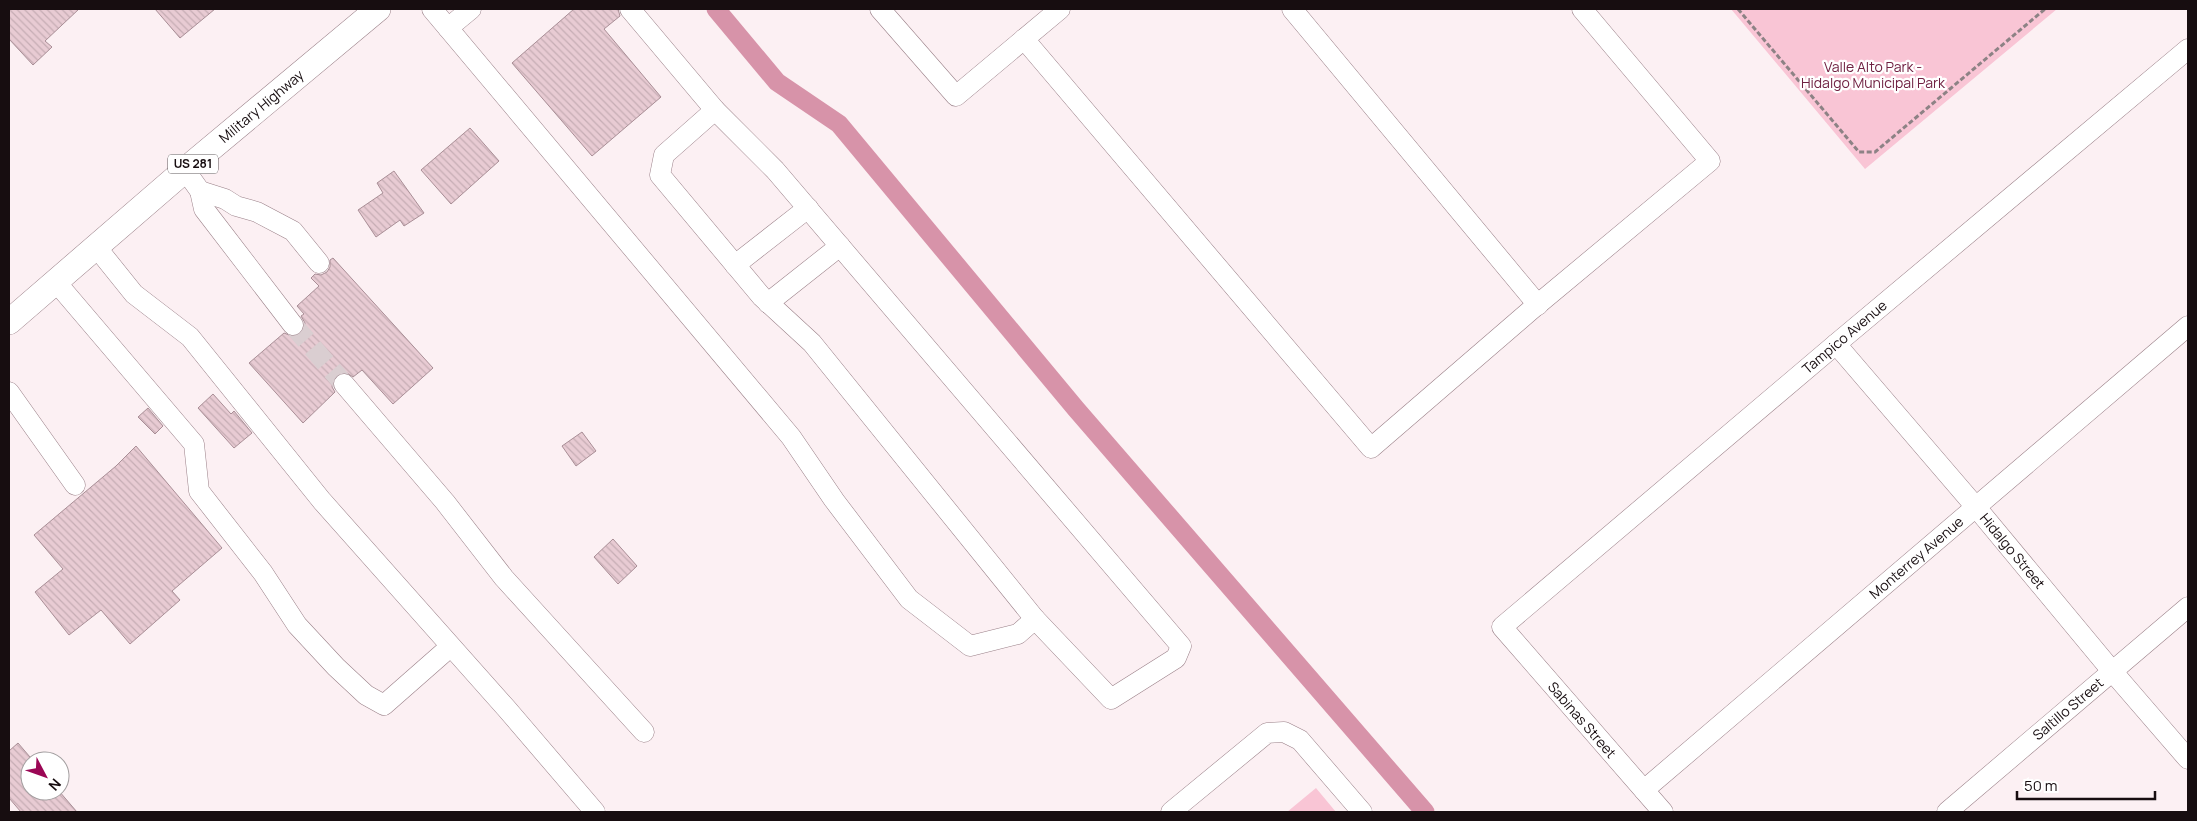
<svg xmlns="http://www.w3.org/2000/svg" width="2197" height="821" font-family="Manrope,sans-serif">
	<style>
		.park { fill: #f9c5d5 }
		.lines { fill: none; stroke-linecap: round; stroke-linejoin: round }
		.canal { stroke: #d793a9; stroke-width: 19 }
		.building { fill: url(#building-back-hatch); stroke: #a98e96 }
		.minor-tunnel { stroke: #daced1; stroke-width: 20; stroke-dasharray: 20 10; stroke-linecap: butt }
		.minor-casing { stroke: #997f87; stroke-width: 21 }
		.major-casing { stroke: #997f87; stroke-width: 26 }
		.path { stroke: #8d8285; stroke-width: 3; stroke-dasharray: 5 2.5; stroke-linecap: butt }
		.minor { stroke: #fff; stroke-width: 20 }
		.major { stroke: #fff; stroke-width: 25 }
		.labels { text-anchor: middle; stroke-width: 4.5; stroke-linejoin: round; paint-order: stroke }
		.shield { fill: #fff; stroke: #5d5658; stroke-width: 1 }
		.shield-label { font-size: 12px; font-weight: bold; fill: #170d10 }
		.park-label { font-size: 14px; fill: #702142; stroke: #fff }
		.street-label { font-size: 14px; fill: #170d10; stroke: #fff }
	</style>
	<defs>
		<pattern id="building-back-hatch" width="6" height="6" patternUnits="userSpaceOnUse" patternTransform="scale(1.25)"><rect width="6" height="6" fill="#e8cbd3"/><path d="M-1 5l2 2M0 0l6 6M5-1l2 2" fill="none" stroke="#c6adb4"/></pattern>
	</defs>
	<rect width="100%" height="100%" fill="#fcf0f3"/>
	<path class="park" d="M1731,9H2057L1865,169Z
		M1316,788L1336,812H1287Z"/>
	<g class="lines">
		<path class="canal" d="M716,9L777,82L839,124L1076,409L1425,812"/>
	</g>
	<path class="building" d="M9,9H79L45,41L52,47L33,65L9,39Z
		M155,9H215L180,38Z
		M574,9H618L620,16L604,29L661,97L592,156L512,63Z
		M470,128L499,161L451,204L421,170Z
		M394,171L424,213L404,226L400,220L376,237L358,210L383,193L377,183Z
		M333,258L433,368L393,404L362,370L353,377L347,373L341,372L336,375L333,381L332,387L335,392L303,423L249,363L284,333L294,337L301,334L304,329L305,323L301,316L304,314L297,306L319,286L311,278L315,274L321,275L327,272L330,267V260Z
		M213,394L231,414L234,411L252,433L234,448L198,408Z
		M148,408L163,426L155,434L138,417Z
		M582,432L596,451L576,466L562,446Z
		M136,446L222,548L172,591L180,600L130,644L101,610L69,635L35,592L63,569L34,535L116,466Z
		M613,539L637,566L618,584L594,557Z
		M18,743L30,757V791H59L77,812H21L9,798V751Z"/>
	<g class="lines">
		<path class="minor-tunnel" d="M293,325L344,384"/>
		<g class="minor-casing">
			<g id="minor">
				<path d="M432,9L791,437L834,500L909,599L970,646L1018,634L1035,619L1111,699L1176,658L1181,646L775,170L715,110L630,9"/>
				<path d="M880,9L956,96L1060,9"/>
				<path d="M1292,9L1538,305"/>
				<path d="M448,28L471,9"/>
				<path d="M1024,39L1371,448L1531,310L1710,161L1582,9"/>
				<path d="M715,110L664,155L660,175L762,297L812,343L1035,619"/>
				<path d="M185,170L200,191L204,209L293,325"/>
				<path d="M200,191L225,199L236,206L257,212L293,231L319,263"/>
				<path d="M97,248L134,294L190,337L322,501L506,708L595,812"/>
				<path d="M735,265L808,208"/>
				<path d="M56,282L194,444L199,491L263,573L297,625L336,667L366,695L384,705L450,647"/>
				<path d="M768,303L840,246"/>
				<path id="s1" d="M1836,344L1975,506L2112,671L2188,759"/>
				<path d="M344,384L445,502L504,578L644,732"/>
				<path d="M9,392L75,485"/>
				<path id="s2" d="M1644,790L2188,326"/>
				<path d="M1171,812L1267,733L1284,732L1300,740L1362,812"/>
				<path id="s3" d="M1663,812L1502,627L1836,344L2188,49"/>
				<path id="s4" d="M1947,812L2188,607"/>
			</g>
		</g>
		<g class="major-casing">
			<g id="major">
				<path id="s5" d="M9,322L185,170L378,9"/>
			</g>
		</g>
		<path class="path" d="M1738,9L1859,152H1875L2045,9"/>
		<use href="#minor" class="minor"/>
		<use href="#major" class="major"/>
	</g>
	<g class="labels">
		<rect class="shield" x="168" y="154.5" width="50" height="19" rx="4"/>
		<g class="shield-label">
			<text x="193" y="168">US 281</text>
		</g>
		<g class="park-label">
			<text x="1873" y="72">Valle Alto Park -<tspan x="1873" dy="16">Hidalgo Municipal Park</tspan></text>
		</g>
		<g class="street-label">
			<text dy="5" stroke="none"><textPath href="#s5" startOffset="332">Military Highway</textPath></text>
			<text dy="5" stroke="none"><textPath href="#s3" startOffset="694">Tampico Avenue</textPath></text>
			<text dy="5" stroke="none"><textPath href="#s1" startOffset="272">Hidalgo Street</textPath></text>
			<text dy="5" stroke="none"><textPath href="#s2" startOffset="358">Monterrey Avenue</textPath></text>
			<text dy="5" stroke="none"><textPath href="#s4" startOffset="159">Saltillo Street</textPath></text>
			<text transform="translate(1582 720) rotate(49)" y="5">Sabinas Street</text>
		</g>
	</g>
	<rect width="2197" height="821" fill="none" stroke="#170d10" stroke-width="20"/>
	<g transform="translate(45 776) rotate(131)"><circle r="24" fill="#ffffff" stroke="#a29e9f"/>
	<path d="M0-4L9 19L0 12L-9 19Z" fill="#9b0755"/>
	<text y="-8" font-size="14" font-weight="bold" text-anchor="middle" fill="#170d10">N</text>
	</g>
	<path d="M2017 791v8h138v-8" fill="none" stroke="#170d10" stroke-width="2.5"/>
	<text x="2024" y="791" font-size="15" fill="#170d10" stroke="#ffffff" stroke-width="4" paint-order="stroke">50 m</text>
</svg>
